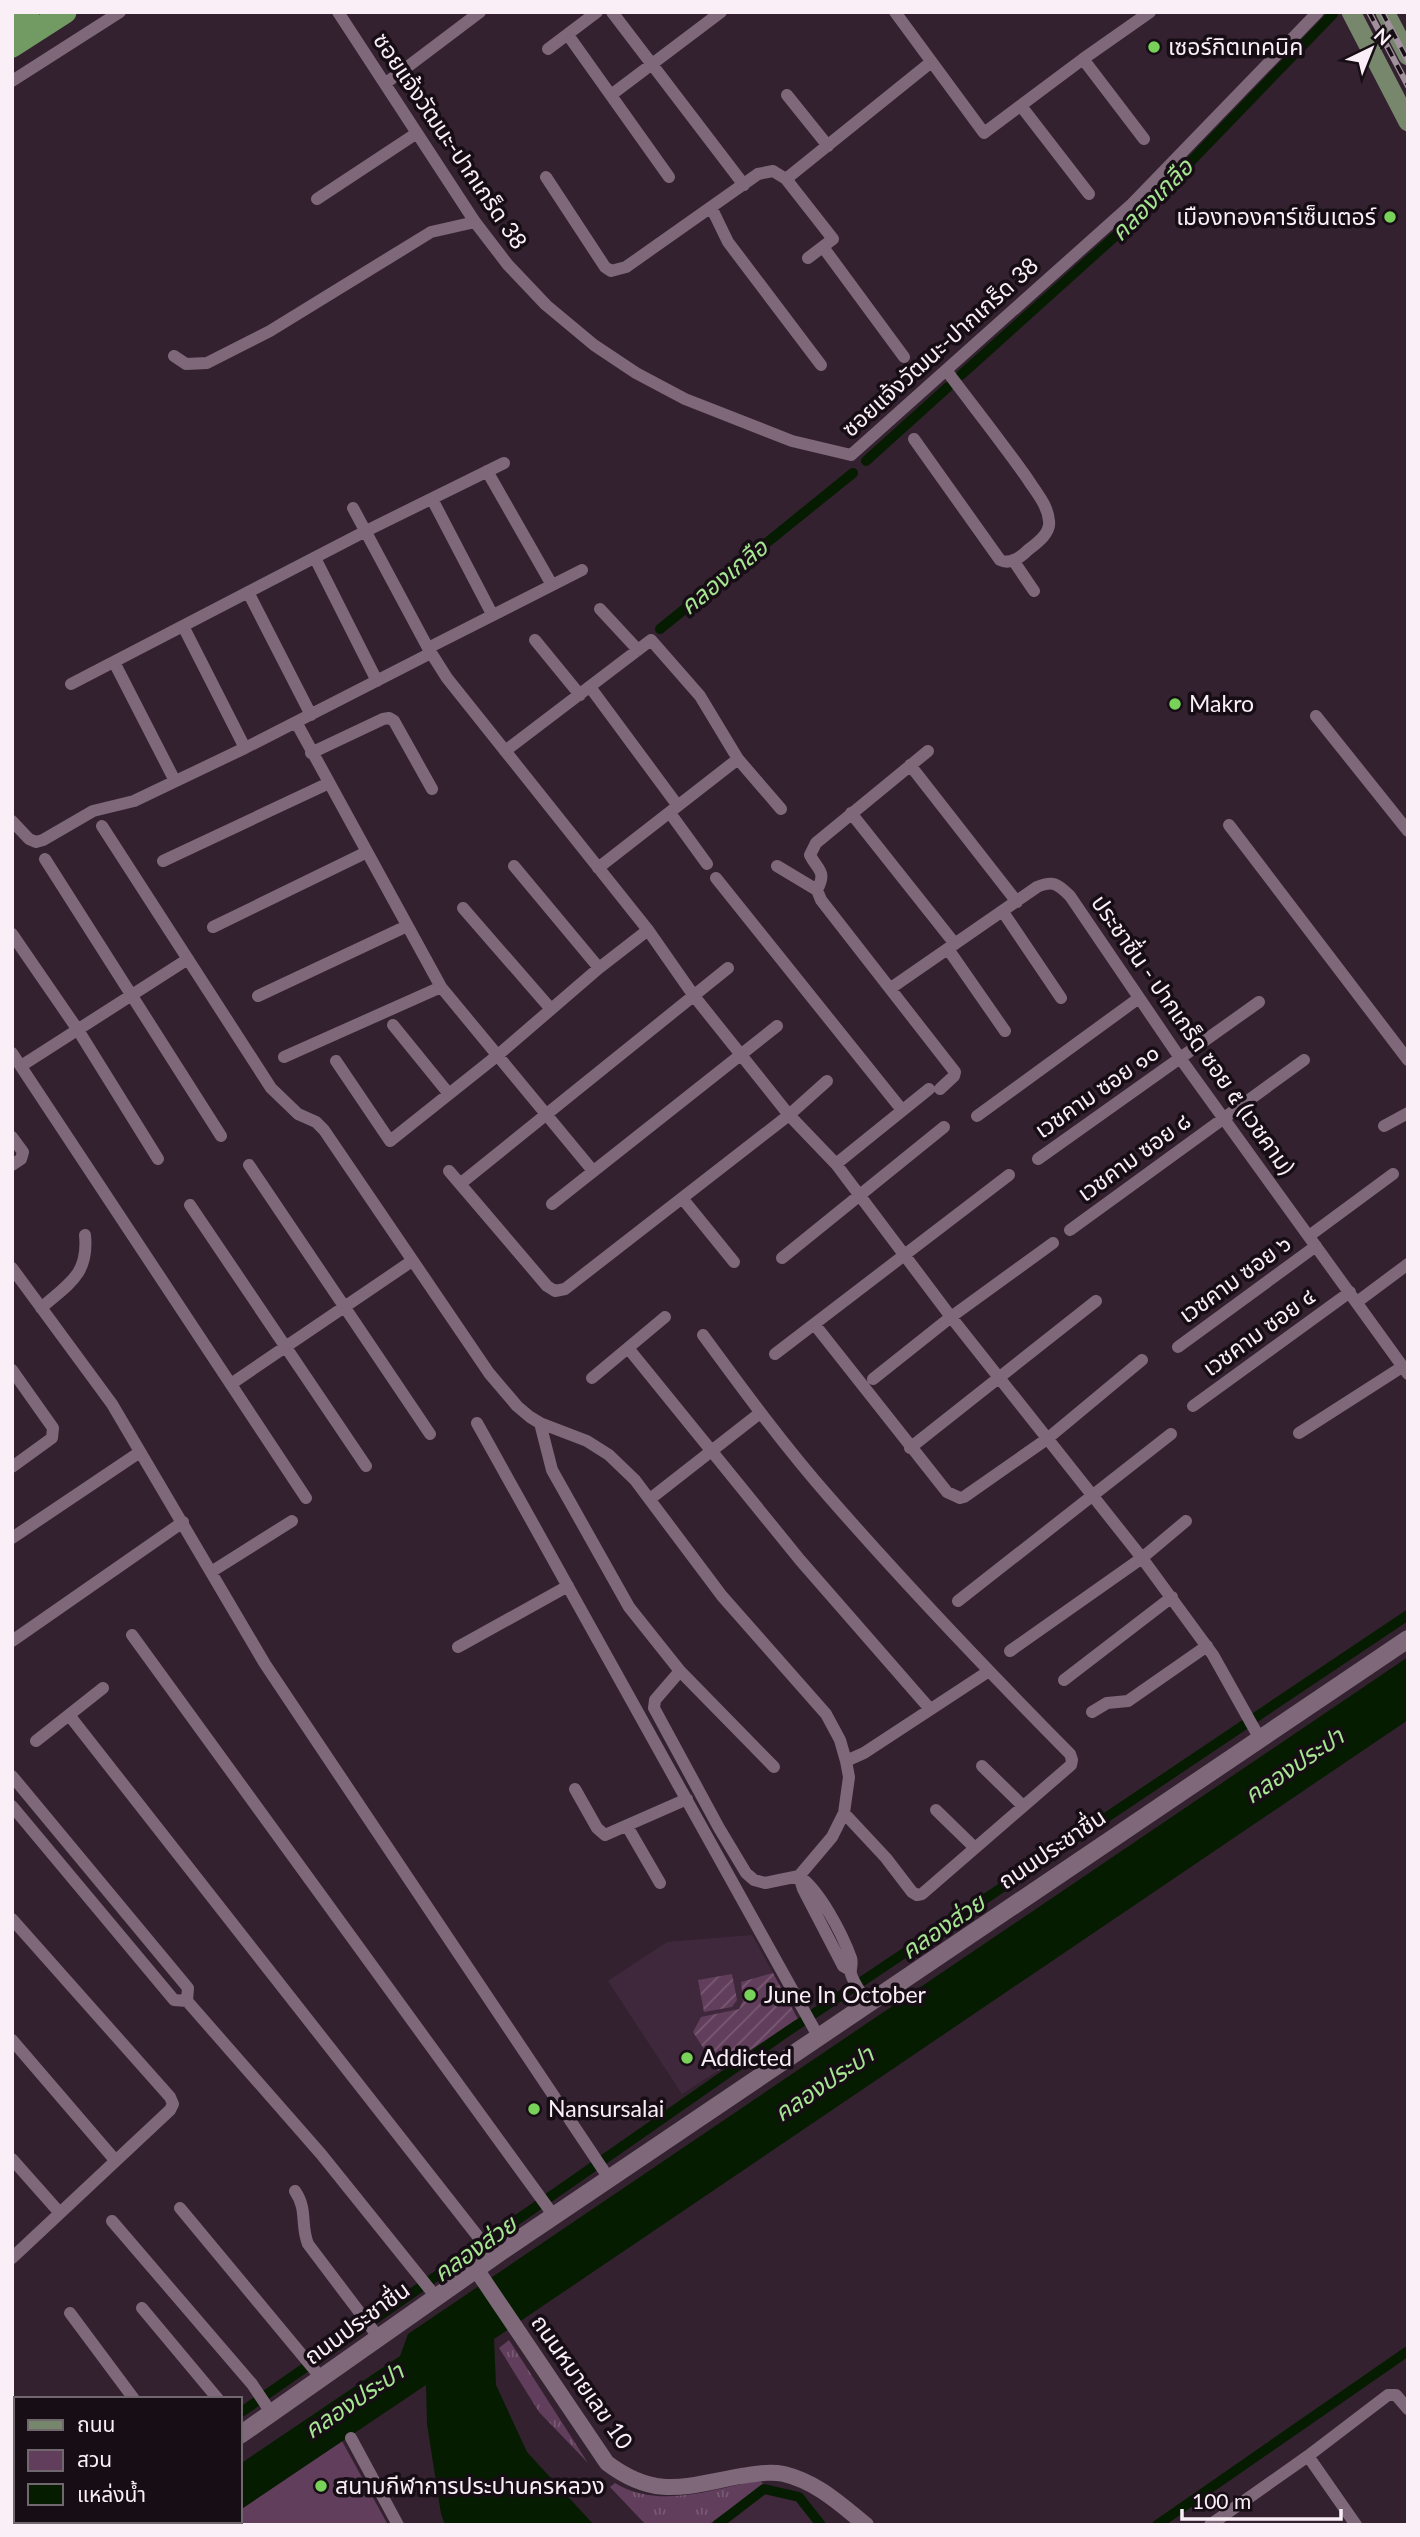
<svg xmlns="http://www.w3.org/2000/svg" width="1420" height="2537" font-family="Lato,'Noto Sans Thai',sans-serif">
	<style>
		.built { fill: #40283c }
		.grass { fill: url(#grass-tufts) }
		.park { fill: #613e5b }
		.garden { fill: url(#garden-furrows) }
		.water { fill: #061c01 }
		.lines { fill: none; stroke-linecap: round; stroke-linejoin: round }
		.canal { stroke: #061c01; stroke-width: 10 }
		.minor { stroke: #7e687a; stroke-width: 12 }
		.tertiary { stroke: #7e687a; stroke-width: 16 }
		.secondary { stroke: #7e687a; stroke-width: 18 }
		.primary { stroke: #76876c; stroke-width: 19 }
		.motorway { stroke: #719b63; stroke-width: 23 }
		.rail-casing { stroke: #a0919d; stroke-width: 6 }
		.rail { stroke: #160e14; stroke-width: 3.5; stroke-dasharray: 10; stroke-linecap: butt }
		.poi-dot { fill: #78d158; stroke: #160e14; stroke-width: 2.5 }
		.labels { text-anchor: middle; stroke-width: 7; stroke-linejoin: round; paint-order: stroke }
		.poi-label { font-size: 23px; fill: #faeef7; stroke: #160e14; text-anchor: start }
		.street-label { font-size: 23px; fill: #faeef7; stroke: #160e14 }
		.water-label { font-size: 24px; font-style: italic; fill: #a6e592; stroke: #160e14 }
	</style>
	<defs>
		<pattern id="grass-tufts" width="24" height="20" patternUnits="userSpaceOnUse" patternTransform="scale(1.75)"><rect width="24" height="20" fill="#613e5b"/><path d="M3 7l-1-3M5 7V3M7 7l1-3M15 17l-1-3M17 17v-4M19 17l1-3" fill="none" stroke="#795a73"/></pattern>
		<pattern id="garden-furrows" width="10" height="10" patternUnits="userSpaceOnUse" patternTransform="scale(1.75)"><rect width="10" height="10" fill="#613e5b"/><path d="M-1 1l2-2M0 10L10 0M9 11l2-2" fill="none" stroke="#795a73"/></pattern>
	</defs>
	<rect width="100%" height="100%" fill="#332130"/>
	<path class="built" d="M752,1935L798,2019L682,2094L608,1981L667,1942Z
		M764,2485L802,2494L826,2525H708Z"/>
	<path class="grass" d="M509,2340L588,2463L539,2412L499,2348Z
		M760,2480L764,2485L708,2525H646L610,2487L615,2483C659,2510 713,2489 760,2480Z"/>
	<path class="park" d="M342,2441L388,2525H218L223,2521H240V2510Z"/>
	<path class="garden" d="M773,1973L798,2019L718,2071L693,2032L701,2017L739,2009L743,2001L741,1982Z
		M732,1974L737,2000L732,2007L704,2012L698,1980Z"/>
	<path class="water" d="M1408,1657V1720L494,2339L496,2385L527,2452L594,2525H445L441,2514L427,2424L426,2385L240,2510V2464L400,2356L408,2334Z
		M154,2521H223L218,2525H149Z"/>
	<g class="lines">
		<path class="canal" d="M961,375L1141,213L1333,14
			M866,461L948,387
			M660,629L853,473
			M240,2413L788,2031L1408,1615
			M73,2525L79,2521
			M717,2525L764,2489L799,2497L821,2525
			M1157,2525L1408,2351"/>
		<path class="minor" d="M338,12L475,222L508,265L546,305L594,345L636,373L685,399L792,441L851,455L1132,204L1318,12
			M612,12L744,185
			M895,12L984,133L1083,59L1150,12
			M568,35L669,177
			M548,49L597,12
			M1083,59L1144,139
			M12,81L120,12
			M386,83L480,12
			M611,95L721,12
			M787,95L828,146
			M1021,106L1089,194
			M546,177L605,267L611,271L626,267L758,174L773,171L786,179L833,239L808,258
			M786,179L930,63
			M317,199L417,133
			M712,209L728,242L821,365
			M823,247L904,357
			M174,356L186,364L207,363L270,331L431,232L475,222
			M914,439L1000,560C1010,565 1021,557 1028,550C1037,543 1051,533 1049,521C1048,505 1035,491 1027,478C1001,441 973,406 946,370
			M487,471L552,585
			M432,499L492,614
			M353,508L428,648L447,678L648,930L694,996L789,1115L836,1164L951,1317L1142,1558L1213,1655L1260,1739
			M315,558L377,681
			M1013,560L1034,591
			M248,592L311,715
			M600,609L638,650
			M183,626L245,748
			M535,640L580,695
			M428,648L582,570
			M114,662L175,781
			M71,684L364,532L504,463
			M590,687L678,806
			M1316,716L1408,831
			M296,722L441,987L593,1171
			M505,751L651,640L700,696L738,759L781,809
			M928,751L816,843L810,855C818,871 827,871 817,890L821,900L955,1072L954,1076L940,1089
			M311,753L383,719L389,718L394,721L432,789
			M910,765L1017,902
			M670,813L707,864
			M851,813L955,944
			M12,821L29,839L36,842L43,840L93,811L134,801L245,748L431,653
			M1229,825L1408,1060
			M102,826L271,1088L298,1114L316,1122L324,1130L489,1373L517,1406L530,1417L540,1423L587,1441L609,1455L635,1480L722,1596L826,1714L840,1740L846,1761L849,1777L844,1813L832,1837L799,1876L765,1883L754,1880L746,1873L719,1828L654,1708L655,1700L680,1671
			M45,859L221,1136
			M163,861L329,783
			M514,866L599,968
			M777,866L817,890
			M598,868L738,759
			M716,878L902,1110
			M463,908L550,1008
			M1003,912L1061,998
			M213,927L367,852
			M12,934L78,1030L158,1159
			M948,949L1005,1031
			M891,988L1037,887C1053,880 1058,884 1070,896L1180,1058L1408,1374
			M258,996L407,926
			M393,1025L449,1094
			M12,1053L306,1498
			M284,1057L441,987
			M336,1061L390,1141L498,1055L599,968L648,930
			M21,1066L188,959
			M977,1116L1139,998
			M1384,1126L1408,1113
			M12,1137L23,1152L21,1159L12,1165
			M1038,1159L1259,1002
			M836,1164L929,1089
			M249,1165L430,1434
			M449,1171L547,1286L555,1291L565,1289L789,1115L827,1081
			M460,1184L728,968
			M682,1198L734,1262
			M552,1204L777,1026
			M190,1205L366,1466
			M1070,1230L1304,1060
			M1309,1236L1393,1174
			M782,1258L944,1127
			M12,1268L112,1404L265,1664L610,2180
			M1357,1302L1408,1264
			M41,1308C68,1284 89,1275 85,1235
			M815,1325L947,1492L960,1498L964,1497L1047,1439L1142,1360
			M703,1335C744,1391 785,1447 830,1498C907,1586 988,1671 1070,1754L1072,1760L1071,1765L922,1894L917,1895L912,1892L886,1858L844,1813
			M1178,1347L1316,1246
			M628,1348L800,1560L930,1709
			M775,1354L1009,1175
			M12,1370L53,1428L52,1438L12,1467
			M592,1378L665,1317
			M873,1379L951,1317L1053,1243
			M231,1384L412,1261
			M1193,1406L1350,1292
			M477,1423L818,2036
			M540,1423L552,1470L629,1607L680,1671L774,1767
			M1299,1433L1402,1367
			M910,1448L1096,1301
			M650,1499L760,1413
			M12,1538L140,1452
			M211,1572L292,1521
			M958,1601L1171,1434
			M132,1635L554,2216
			M12,1641L183,1522
			M458,1647L568,1586
			M1010,1651L1142,1558L1186,1521
			M1064,1680L1172,1597
			M1092,1712L1107,1703L1128,1701L1207,1646
			M69,1715L494,2257
			M36,1741L103,1688
			M846,1761L864,1753L989,1671
			M982,1766L1023,1806
			M12,1776L188,1988L187,2001L174,2000L12,1806
			M575,1789L597,1828L605,1835L687,1799
			M936,1810L975,1848
			M627,1826L660,1883
			M799,1876C820,1891 842,1933 851,1958C853,1964 850,1968 851,1974C854,1984 862,1994 867,2003
			M799,1876L803,1889L843,1966L850,1970
			M12,1919L170,2097L173,2104L170,2110L12,2258
			M187,2001L321,2154L436,2297
			M12,2040L115,2160
			M12,2159L59,2212
			M295,2191C308,2210 300,2224 308,2244L379,2338
			M180,2208L322,2379
			M112,2221L252,2384L272,2414
			M142,2308L218,2399
			M70,2313L134,2399
			M351,2438L398,2525
			M1308,2456L1356,2525
			M1210,2525L1308,2456L1388,2395H1396L1408,2409"/>
		<path class="tertiary" d="M476,2269L607,2463C656,2500 686,2486 741,2476C756,2474 769,2471 784,2474C817,2482 840,2504 866,2525"/>
		<path class="secondary" d="M240,2435L502,2251L1408,1639
			M104,2525L109,2521"/>
		<path class="primary" d="M1351,12L1408,122
			M1385,12L1408,56"/>
		<path class="motorway" d="M12,22L28,12
			M12,46L65,12"/>
		<g class="rail-casing">
			<path id="rail" d="M1369,12L1408,86
				M1382,12L1408,61"/>
		</g>
		<use href="#rail" class="rail"/>
	</g>
	<g class="poi-dot">
		<circle cx="1154" cy="47" r="7"/>
		<circle cx="1390" cy="217" r="7"/>
		<circle cx="1175" cy="704" r="7"/>
		<circle cx="750" cy="1995" r="7"/>
		<circle cx="687" cy="2058" r="7"/>
		<circle cx="534" cy="2109" r="7"/>
		<circle cx="321" cy="2486" r="7"/>
	</g>
	<g class="labels">
		<g class="poi-label">
			<text x="1168" y="55">เซอร์กิตเทคนิค</text>
			<text x="1376" y="225" text-anchor="end">เมืองทองคาร์เซ็นเตอร์</text>
			<text x="1189" y="712">Makro</text>
			<text x="764" y="2003">June In October</text>
			<text x="701" y="2066">Addicted</text>
			<text x="548" y="2117">Nansursalai</text>
			<text x="335" y="2494">สนามกีฬาการประปานครหลวง</text>
		</g>
		<g class="street-label">
			<text transform="translate(450 141) rotate(56)" y="8">ซอยแจ้งวัฒนะ-ปากเกร็ด 38</text>
			<text transform="translate(940 347) rotate(-42)" y="8">ซอยแจ้งวัฒนะ-ปากเกร็ด 38</text>
			<text transform="translate(1193 1035) rotate(55)" y="8">ประชาชื่น - ปากเกร็ด ซอย ๕ (เวชคาม)</text>
			<text transform="translate(1097 1091) rotate(-35)" y="8">เวชคาม ซอย ๑๐</text>
			<text transform="translate(1134 1157) rotate(-36)" y="8">เวชคาม ซอย ๘</text>
			<text transform="translate(1235 1279) rotate(-36)" y="8">เวชคาม ซอย ๖</text>
			<text transform="translate(1259 1332) rotate(-36)" y="8">เวชคาม ซอย ๔</text>
			<text transform="translate(1052 1849) rotate(-34)" y="8">ถนนประชาชื่น</text>
			<text transform="translate(357 2323) rotate(-36)" y="8">ถนนประชาชื่น</text>
			<text transform="translate(582 2382) rotate(55)" y="8">ถนนหมายเลข 10</text>
		</g>
		<g class="water-label">
			<text transform="translate(1152 200) rotate(-45)" y="8">คลองเกลือ</text>
			<text transform="translate(724 577) rotate(-39)" y="8">คลองเกลือ</text>
			<text transform="translate(1294 1766) rotate(-34)" y="8">คลองประปา</text>
			<text transform="translate(943 1927) rotate(-34)" y="8">คลองส่วย</text>
			<text transform="translate(824 2084) rotate(-34)" y="8">คลองประปา</text>
			<text transform="translate(475 2249) rotate(-35)" y="8">คลองส่วย</text>
			<text transform="translate(354 2401) rotate(-34)" y="8">คลองประปา</text>
		</g>
	</g>
	<rect width="1420" height="2537" fill="none" stroke="#faeef7" stroke-width="28"/>
	<rect x="14" y="2397" width="228" height="126" fill="#160e14" stroke="#71686f" stroke-width="2"/>
	<rect x="28" y="2420" width="35" height="10" fill="#76876c" stroke="#71686f" stroke-width="2"/>
	<text x="77" y="2432" font-size="21" fill="#faeef7">ถนน</text>
	<rect x="28" y="2450" width="35" height="21" fill="#613e5b" stroke="#71686f" stroke-width="2"/>
	<text x="77" y="2467" font-size="21" fill="#faeef7">สวน</text>
	<rect x="28" y="2484" width="35" height="21" fill="#061c01" stroke="#71686f" stroke-width="2"/>
	<text x="77" y="2502" font-size="21" fill="#faeef7">แหล่งน้ำ</text>
	<g transform="translate(1371 49) rotate(43)" stroke="#160e14" stroke-width="5" paint-order="stroke">
	<path d="M0-5L12 26L0 18L-12 26Z" fill="#faeef7"/>
	<text y="-10" font-size="19" font-weight="bold" text-anchor="middle" fill="#faeef7">N</text>
	</g>
	<path d="M1182 2509v10h159v-10" fill="none" stroke="#faeef7" stroke-width="3.5"/>
	<text x="1192" y="2509" font-size="21" fill="#faeef7" stroke="#160e14" stroke-width="5" paint-order="stroke">100 m</text>
</svg>
